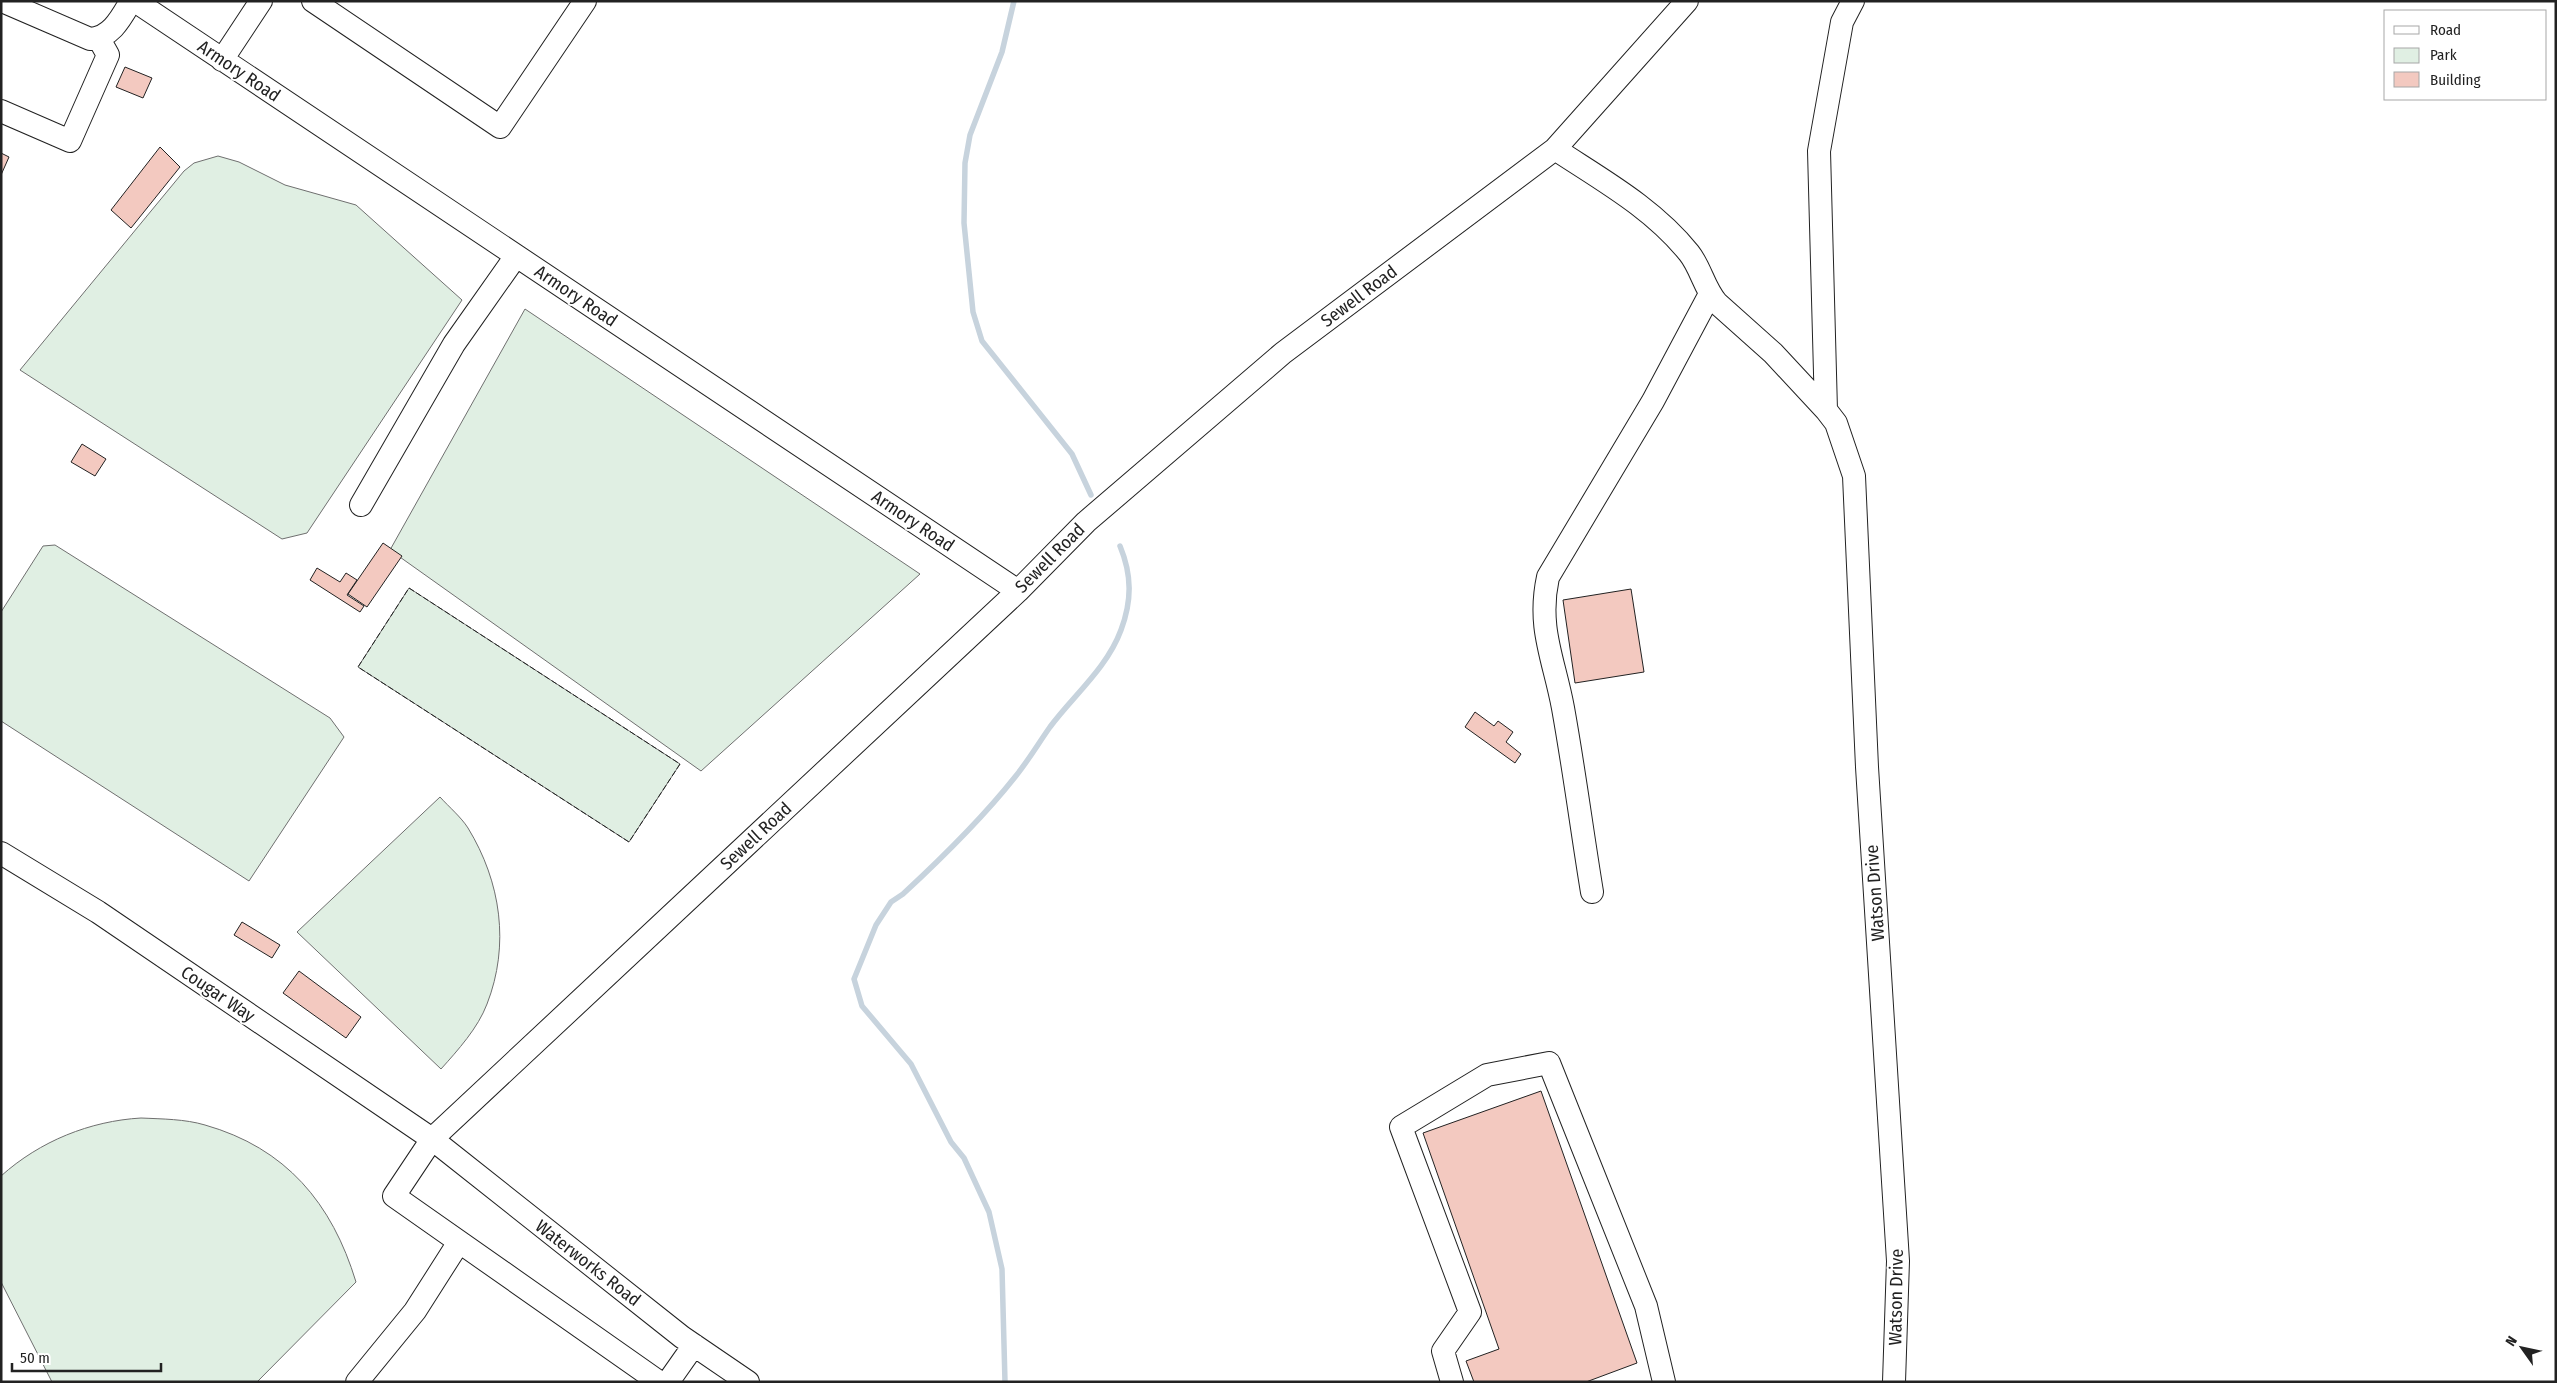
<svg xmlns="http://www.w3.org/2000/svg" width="2557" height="1383" font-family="'Fira Sans Condensed',sans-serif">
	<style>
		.green { fill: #e0efe3; stroke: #6f6f6f }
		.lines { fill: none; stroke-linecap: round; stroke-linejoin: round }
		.stream { stroke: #c7d3dd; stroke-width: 5.5 }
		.building { fill: #f3c9c0; stroke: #222 }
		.minor-casing { stroke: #222; stroke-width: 24 }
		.minor { stroke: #fff; stroke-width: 22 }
		.fence { stroke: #222; stroke-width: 1; stroke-dasharray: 6 2.5; stroke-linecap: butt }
		.labels { text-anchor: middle; stroke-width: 4; stroke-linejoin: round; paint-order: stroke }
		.street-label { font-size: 18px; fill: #222; stroke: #fff }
	</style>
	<rect width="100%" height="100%" fill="#fff"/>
	<path class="green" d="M218,156L239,162L285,185L356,205L462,300L307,533L282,539L20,370L184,171L194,163Z
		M525,309L920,574L701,771L390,550Z
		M55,545L330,718L344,737L249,881L1,721V612L43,546Z
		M409,588L680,764L629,842L358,667Z
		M440,797C449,807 461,817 468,828C501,882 510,945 487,1004C478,1028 458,1050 441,1069L297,932Z
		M141,1118C162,1119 185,1119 205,1125C286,1148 332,1203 356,1282L257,1382H52L1,1282V1176C40,1141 90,1121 141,1118Z"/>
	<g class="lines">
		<path class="stream" d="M1014,1L1002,52L970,135L965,163L964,223L973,312L982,341L1072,454L1091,495
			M1005,1382L1002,1269L989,1212L964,1158L951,1142L911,1064L862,1006L854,979L876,925L891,902L903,894C943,857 981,820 1015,777C1028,761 1038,744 1050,727C1074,695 1107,668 1121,630C1132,601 1132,575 1120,546"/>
	</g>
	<path class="building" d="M125,67L152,78L143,98L116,87Z
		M160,147L180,167L131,228L111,210Z
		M1,153L9,157L1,175Z
		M82,444L106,459L95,476L71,462Z
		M383,543L402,556L367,607L348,594Z
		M317,568L340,582L346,573L357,580L347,595L364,606L360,612L310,580Z
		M1631,589L1644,672L1575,683L1563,600Z
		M1475,712L1494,726L1498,721L1513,732L1506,742L1521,754L1515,763L1465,727Z
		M242,922L280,945L272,958L234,935Z
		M299,971L361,1017L346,1038L283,993Z
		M1541,1091L1637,1363L1586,1382H1474L1466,1361L1499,1349L1423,1133Z"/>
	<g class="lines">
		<g class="minor-casing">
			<path id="minor" d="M2,1L90,39C111,38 121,18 131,1
				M135,1L1018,591
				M313,1L500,127L585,1
				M222,60L261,1
				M1,111L70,141L108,55L99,39
				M1555,149C1602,180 1653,208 1689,253C1701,268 1704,288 1717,303L1773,353L1826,410L1836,423L1854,476L1867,767L1898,1261L1894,1382
				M1826,410L1819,151L1842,22L1853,1
				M361,505L454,344L516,256
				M1,853L98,912L432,1139L682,1337L748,1382
				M1592,892C1582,831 1574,769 1563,708C1554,659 1537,628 1548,577L1653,401L1710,294
				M357,1382L415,1311L459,1242
				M659,1382L394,1196L432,1139L1018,591L1086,522L1283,353L1555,149L1687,1
				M668,1382L694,1345
				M1452,1382L1443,1351L1470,1312L1401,1127L1487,1075L1549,1063L1646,1306L1664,1382"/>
		</g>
		<use href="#minor" class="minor"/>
		<path class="fence" d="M409,588L680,764L629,842L358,667Z"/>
	</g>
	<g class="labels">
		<g class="street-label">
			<text transform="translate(239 71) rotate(34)" y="6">Armory Road</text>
			<text transform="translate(576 296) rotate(34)" y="6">Armory Road</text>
			<text transform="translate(1359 296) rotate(-37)" y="6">Sewell Road</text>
			<text transform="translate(913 521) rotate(34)" y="6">Armory Road</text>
			<text transform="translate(1050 558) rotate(-45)" y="6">Sewell Road</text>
			<text transform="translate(756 836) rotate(-43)" y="6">Sewell Road</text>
			<text transform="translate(1875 893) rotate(-94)" y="6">Watson Drive</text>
			<text transform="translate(218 994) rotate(34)" y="6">Cougar Way</text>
			<text transform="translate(588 1263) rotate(38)" y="6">Waterworks Road</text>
			<text transform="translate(1896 1297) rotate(-89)" y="6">Watson Drive</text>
		</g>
	</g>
	<rect width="2557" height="1383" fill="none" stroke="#222222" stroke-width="5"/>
	<rect x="2384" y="10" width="162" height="90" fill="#ffffff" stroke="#a7a7a7"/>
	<rect x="2394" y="26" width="25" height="8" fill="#ffffff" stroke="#a7a7a7"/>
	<text x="2430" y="35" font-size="15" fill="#222222">Road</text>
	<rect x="2394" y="48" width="25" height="15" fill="#e0efe3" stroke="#a7a7a7"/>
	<text x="2430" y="60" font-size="15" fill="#222222">Park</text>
	<rect x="2394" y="72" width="25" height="15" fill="#f3c9c0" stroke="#a7a7a7"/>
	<text x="2430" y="85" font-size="15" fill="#222222">Building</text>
	<g transform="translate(2522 1348) rotate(303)" stroke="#ffffff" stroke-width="4" paint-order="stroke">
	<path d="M0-4L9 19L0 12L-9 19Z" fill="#222222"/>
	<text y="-8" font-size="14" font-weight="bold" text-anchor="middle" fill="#222222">N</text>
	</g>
	<path d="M12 1363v8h149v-8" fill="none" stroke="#222222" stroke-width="2.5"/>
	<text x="20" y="1363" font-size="15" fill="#222222" stroke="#ffffff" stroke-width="4" paint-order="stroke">50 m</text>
</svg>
